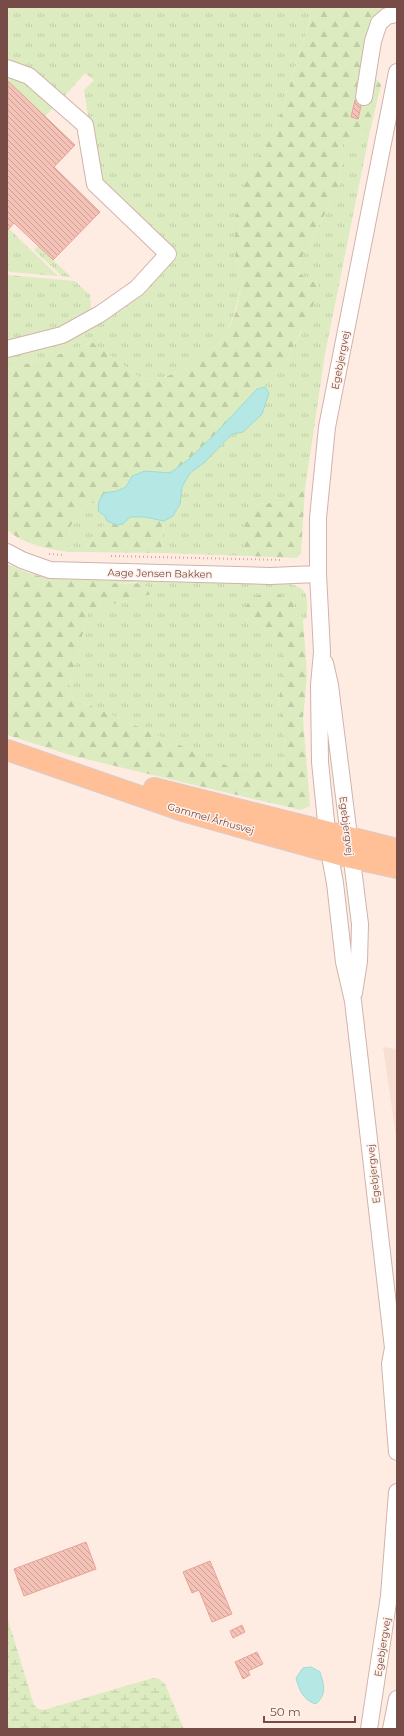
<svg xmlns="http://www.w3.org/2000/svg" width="404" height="1736" font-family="Montserrat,sans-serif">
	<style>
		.residential { fill: #f8dfd3 }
		.grass { fill: url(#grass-tufts) }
		.forest { fill: url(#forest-firs) }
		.wetland { fill: url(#wetland-marsh) }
		.water { fill: #b5e8e4; stroke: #9bdbd6 }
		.building { fill: url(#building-back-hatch); stroke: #e8a397 }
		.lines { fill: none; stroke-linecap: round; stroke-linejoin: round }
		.minor-casing { stroke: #d1b3ab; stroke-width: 18 }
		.major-casing { stroke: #d9cdcb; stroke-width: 22 }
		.path { stroke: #daa49b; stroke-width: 2; stroke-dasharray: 1 3; stroke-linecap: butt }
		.minor { stroke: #fff; stroke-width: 16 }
		.major { stroke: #ffc097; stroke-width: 20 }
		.labels { text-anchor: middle; stroke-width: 3; stroke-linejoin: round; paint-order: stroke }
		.street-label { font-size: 10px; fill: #774c47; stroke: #fff1e9 }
	</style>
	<defs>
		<pattern id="grass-tufts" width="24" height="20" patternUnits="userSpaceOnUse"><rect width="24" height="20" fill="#dcecc0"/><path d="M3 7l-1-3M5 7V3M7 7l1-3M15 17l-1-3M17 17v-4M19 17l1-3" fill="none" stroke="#c0cca6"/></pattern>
		<pattern id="forest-firs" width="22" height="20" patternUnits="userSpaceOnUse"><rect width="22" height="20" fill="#dcecc0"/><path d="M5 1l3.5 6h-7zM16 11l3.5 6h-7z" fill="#c0cca6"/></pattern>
		<pattern id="wetland-marsh" width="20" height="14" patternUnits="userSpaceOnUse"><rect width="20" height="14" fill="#dcecc0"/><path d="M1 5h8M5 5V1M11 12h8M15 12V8" fill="none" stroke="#c0cca6"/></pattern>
		<pattern id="building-back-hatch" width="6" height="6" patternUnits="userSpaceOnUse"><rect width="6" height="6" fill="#f5c2b8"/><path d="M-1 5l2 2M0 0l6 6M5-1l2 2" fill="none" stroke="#cba097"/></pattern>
	</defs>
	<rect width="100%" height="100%" fill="#feece2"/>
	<path class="residential" d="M383,1047L397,1049V1143Z"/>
	<path class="grass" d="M7,7H302L311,16L281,113L265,148L236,258L242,283L234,314L228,330L219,342L203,358L187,368L164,377L142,379L92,342L52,357L7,369V357L64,343L113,316L142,295L178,256L98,178L84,90L94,80L85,73L62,99L7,64Z
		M7,74L26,79L56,105L45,116L7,82Z
		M370,131L325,354L305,489L285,502L258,504L244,547L248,556L162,553L164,521L173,516L180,504L182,487L190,473L205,462L232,434L243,432L265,387L257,389L286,361L301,332L319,285L293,270L309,246L340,183L343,144Z
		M9,229L58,276L10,272L7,270V231Z
		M38,246L71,277L62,276L34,250Z
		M8,275L75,281L90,295L91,307L88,313L50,331L7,342Z
		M99,501L98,511L105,516L107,521L83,552H68L70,527L84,506Z
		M101,580L290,584C311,589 307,600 307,618L303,620L295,613L294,600L283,598L241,616L282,639V680L279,700L285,744L283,767L267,771L234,769L73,698L69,685L89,610L152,594L136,582L113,584Z"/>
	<path class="forest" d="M302,7H392L366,65L381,85L370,131L343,144L340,183L309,246L293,270L319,285L312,309L286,361L214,435L189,459L170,473L145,471L132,476L126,487L117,491L104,493L99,501L84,506L70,527L68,552C47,549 23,544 7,530V369L52,357L92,342L142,379L165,377L187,368L203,358L219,342L228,330L235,314L242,283L236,258L235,221L244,182L265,148L281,113L311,17Z
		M305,489L301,553L297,558L248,556L244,547L248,535L243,520L258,504L285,502Z
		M130,517H145L164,521L162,553L83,552L107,521L117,525Z
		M7,564C20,570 33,575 48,578C66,581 83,577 101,580C105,580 108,583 113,583C127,586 142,578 153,591L152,594L89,610L69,685L73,698L234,769L267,771L283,767L285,744L279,700L282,680V639L241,616C249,596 256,594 277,592L283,598L294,600L295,613L303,620L307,675L303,719L310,806L301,810L245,797L73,756L7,735Z"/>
	<path class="wetland" d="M7,1616L34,1705L38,1709L44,1710L153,1678L159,1679L165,1684L184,1729H7Z"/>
	<path class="water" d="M265,387L269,393L262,414L243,432L232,434L205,462L190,473L182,487L180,504L173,516L164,521L145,517H130L123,524L117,525L107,521L105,516L98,511L99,501L104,493L117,491L126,487L132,476L145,471L170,473L189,459L214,435L257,389Z
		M311,1667L320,1672C324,1685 327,1694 316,1704C304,1701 299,1690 296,1678L303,1668Z"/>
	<path class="building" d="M8,81L75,145L54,167L100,212L53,260L14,223L7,231Z
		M355,100L362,102L358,119L351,117Z
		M86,1542L96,1569L24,1596L14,1569Z
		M210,1561L232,1614L212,1622L199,1590L192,1593L183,1572Z
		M242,1625L245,1632L233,1638L230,1631Z
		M257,1652L263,1664L248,1671L250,1675L243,1679L235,1662Z"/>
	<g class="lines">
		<g class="minor-casing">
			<path id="minor" d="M7,68L29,76L85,125L95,184L168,254L137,288L100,314L62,335L7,349
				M397,72L327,427L318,518V574L322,652L319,685L320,762L329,851L335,883L344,962L353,1001L393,1348L397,1358
				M364,97L373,41L379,23L387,16L397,14
				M7,552L22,560L50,570L270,576L318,574
				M325,663L330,685L360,924L359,961L354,993
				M393,1348L390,1364L397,1452
				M369,1729L389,1596L397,1492
				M391,1729L397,1699"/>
		</g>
		<g class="major-casing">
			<path id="major" d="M7,750L186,812L351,858L397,868
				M154,788L397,849"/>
		</g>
		<path class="path" d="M49,554L63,555
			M111,556L283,560"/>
		<use href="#minor" class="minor"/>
		<use href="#major" class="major"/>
	</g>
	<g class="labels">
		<g class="street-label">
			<text transform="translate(340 360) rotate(-79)" y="4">Egebjergvej</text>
			<text transform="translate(160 573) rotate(1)" y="4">Aage Jensen Bakken</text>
			<text transform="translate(211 818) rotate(16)" y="4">Gammel Århusvej</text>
			<text transform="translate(347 826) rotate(83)" y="4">Egebjergvej</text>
			<text transform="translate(373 1174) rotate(-96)" y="4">Egebjergvej</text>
			<text transform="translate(382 1647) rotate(-81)" y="4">Egebjergvej</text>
		</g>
	</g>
	<rect width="404" height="1736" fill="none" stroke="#774c47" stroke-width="16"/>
	<path d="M264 1716v6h91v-6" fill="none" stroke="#774c47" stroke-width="2"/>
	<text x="270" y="1716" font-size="12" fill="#774c47" stroke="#fff1e9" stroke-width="3" paint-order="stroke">50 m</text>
</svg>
